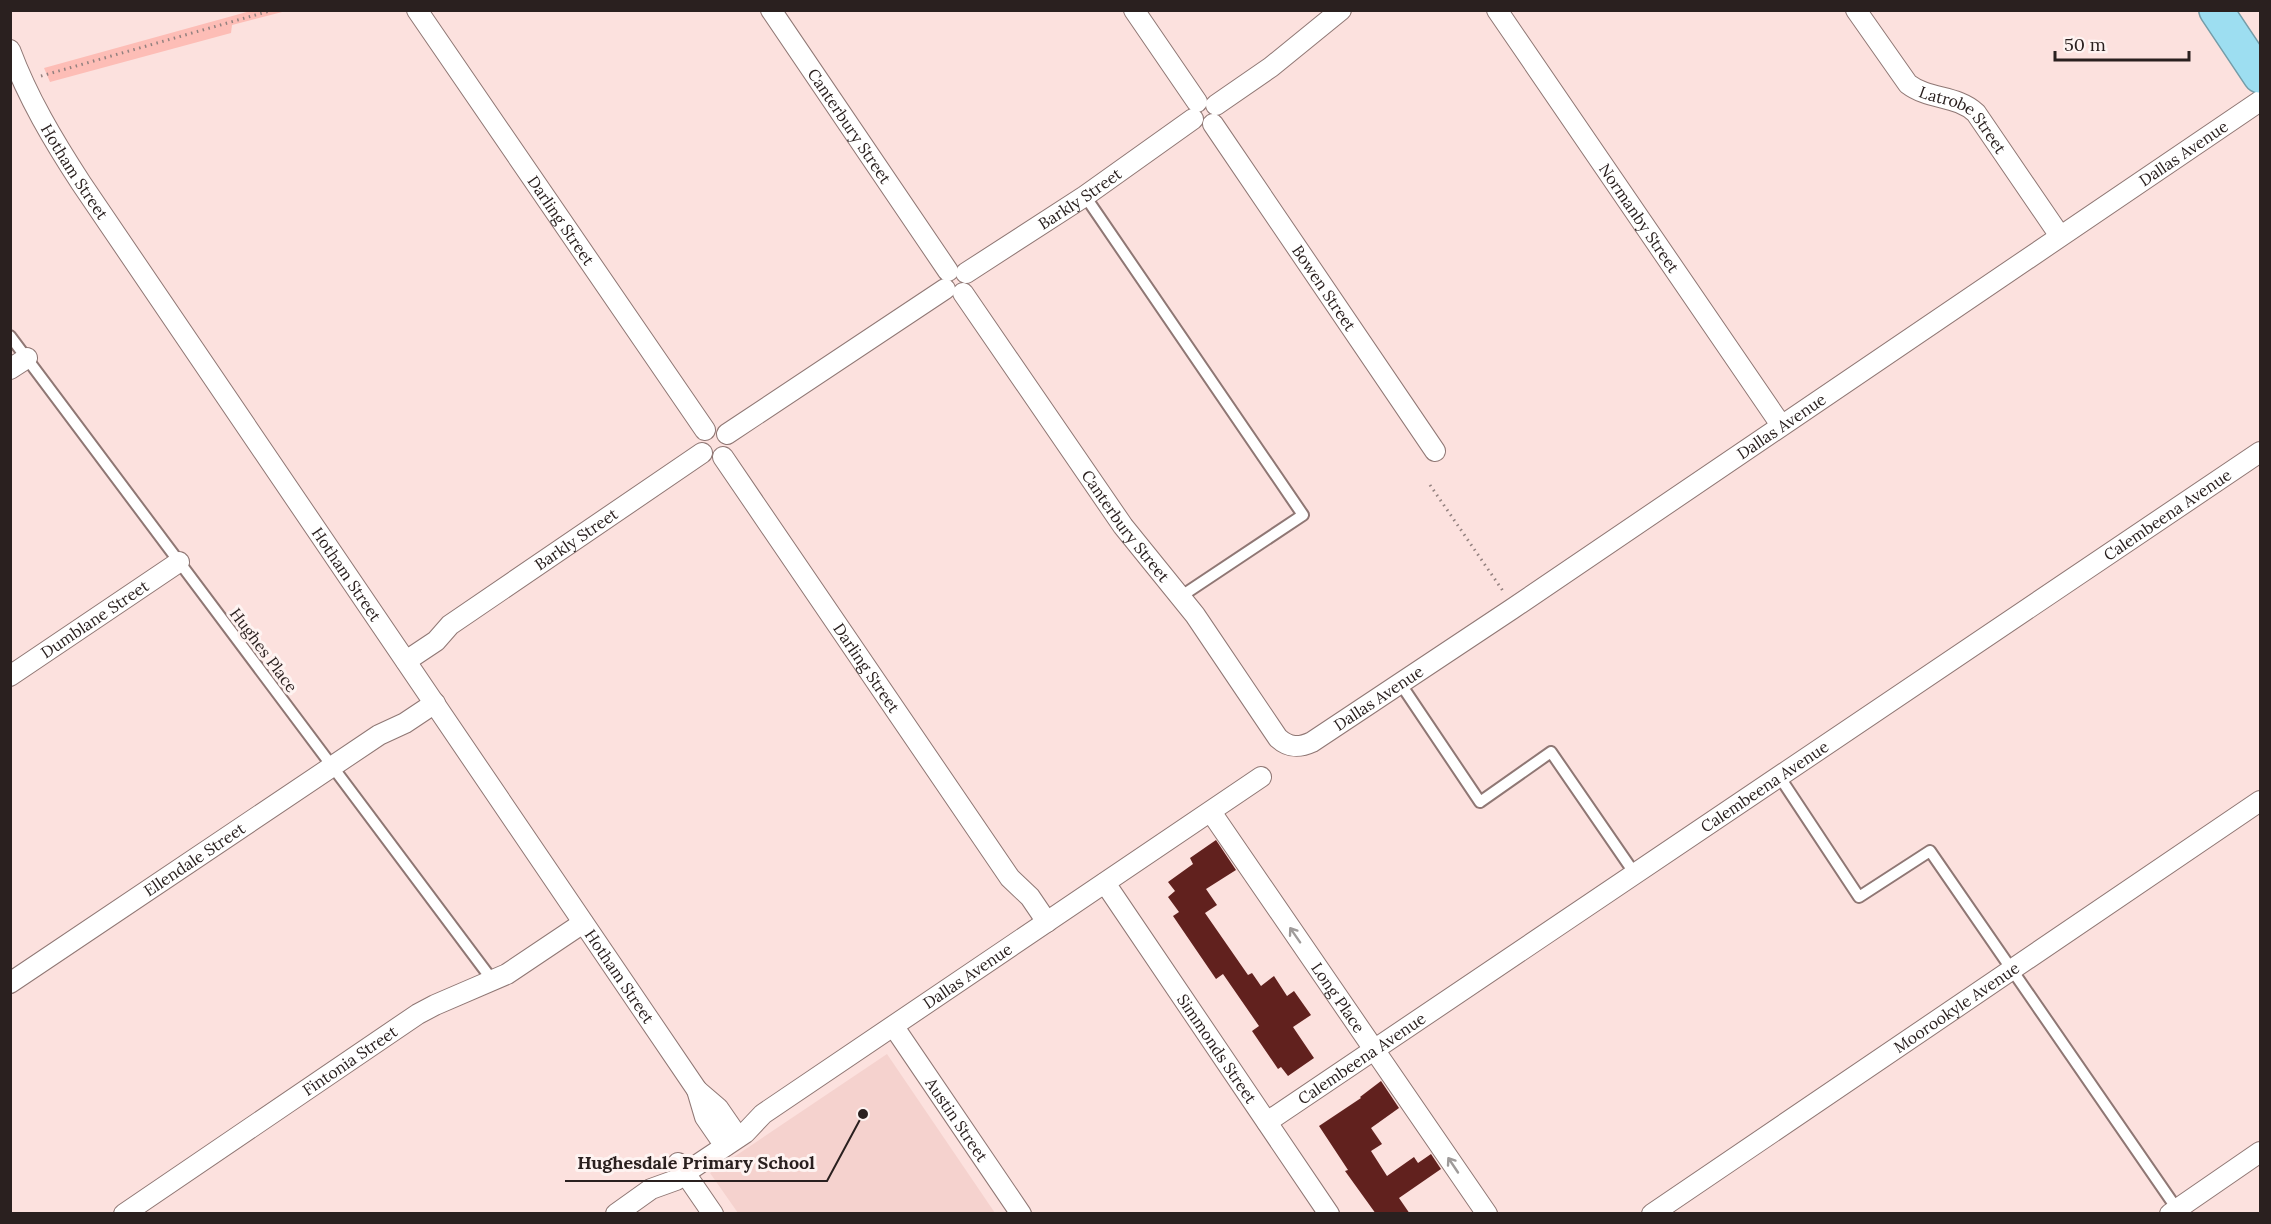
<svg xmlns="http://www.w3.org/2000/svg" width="2271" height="1224" font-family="Lora,serif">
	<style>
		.built { fill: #f5d2ce }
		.green { fill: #fdbdb6 }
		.building { fill: #61211e }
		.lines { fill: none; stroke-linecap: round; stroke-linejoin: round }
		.lane-casing { stroke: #8f7774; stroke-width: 14 }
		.street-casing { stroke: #8f7774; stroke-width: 22 }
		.highway-casing { stroke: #759ca8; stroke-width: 36 }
		.path { stroke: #93817f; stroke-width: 3; stroke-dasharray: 1.5 4.5; stroke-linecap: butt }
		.lane { stroke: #fff; stroke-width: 10 }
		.street { stroke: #fff; stroke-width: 20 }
		.highway { stroke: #9ddef1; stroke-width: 33 }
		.oneway { stroke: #9f9b9a }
		.labels { text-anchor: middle; stroke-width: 6; stroke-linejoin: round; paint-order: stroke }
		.street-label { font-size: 16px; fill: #2a201f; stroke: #fef3f1 }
		.leader { fill: none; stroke: #2a201f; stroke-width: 2 }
		.callout-dot { fill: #2a201f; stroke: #fef3f1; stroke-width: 2 }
		.callout-label { font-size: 18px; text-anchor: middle; font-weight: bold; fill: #2a201f; stroke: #fef3f1; stroke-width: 6; stroke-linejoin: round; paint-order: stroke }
	</style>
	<rect width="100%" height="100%" fill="#fce1de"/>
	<path class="built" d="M887,1054L995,1213H738L710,1173Z"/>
	<path class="green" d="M254,10L286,11L232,25L231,33L50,82L44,68Z"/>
	<path class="building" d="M1216,840L1236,870L1206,889L1217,905L1205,913L1248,975L1252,973L1261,986L1274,976L1287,996L1294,991L1311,1015L1293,1027L1314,1058L1288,1076L1281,1067L1278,1069L1252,1031L1259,1026L1223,974L1216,979L1173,916L1179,912L1168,897L1175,891L1168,882L1193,864L1190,858Z
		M1381,1081L1399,1108L1371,1128L1382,1144L1371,1151L1387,1176L1414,1157L1418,1163L1431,1154L1441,1169L1399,1198L1410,1214H1376L1345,1171L1348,1170L1319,1126L1361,1098L1360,1097Z"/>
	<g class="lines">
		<g class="lane-casing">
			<path id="lane" d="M1085,196L1303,515L1180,597
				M10,336L493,981
				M1400,683L1480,802L1551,752L1635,874
				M1779,776L1859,897L1930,851L2177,1209"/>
		</g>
		<g class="street-casing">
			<g id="street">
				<path id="s1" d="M417,10L705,430"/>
				<path id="s2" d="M771,10L948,271"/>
				<path d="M1134,10L1197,102"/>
				<path id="s3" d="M1497,10L1781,425"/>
				<path id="s4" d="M1856,10L1908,84C1929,100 1957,95 1976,113L2060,236"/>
				<path id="s5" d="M10,50C28,98 53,140 81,183L697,1090L718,1108L738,1137"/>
				<path d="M1216,105L1271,67L1341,10"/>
				<path id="s6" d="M1213,124L1435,451"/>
				<path id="s7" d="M966,273L1085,196L1193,119"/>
				<path id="s8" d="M963,293L1123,526L1195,615L1278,738C1289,748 1299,748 1312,742L1512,609L2260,101"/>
				<path d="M10,369L27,358"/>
				<path d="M727,434L945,289"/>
				<path id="s9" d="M723,457L1010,878L1030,897L1047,922"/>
				<path id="s10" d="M406,661L436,641L450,625L702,453"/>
				<path id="s11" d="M10,676L179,562"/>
				<path id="s12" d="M1211,812L1487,1214"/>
				<path id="s13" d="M1105,883L1329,1214"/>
				<path id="s14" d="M10,983L379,735L405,723L435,703"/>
				<path id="s15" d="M894,1027L1021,1214"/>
				<path d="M697,1090L705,1117L725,1146"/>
				<path id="s16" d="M1267,1122L2260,452"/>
				<path d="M678,1163L713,1214"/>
				<path id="s17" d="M124,1214L418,1014L435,1005L507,974L583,923"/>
				<path id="s18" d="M616,1214L651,1189L676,1180L685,1173L745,1133L763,1114L1261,777"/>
				<path id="s19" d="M1652,1214L2260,801"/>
				<path d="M2170,1214L2260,1152"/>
			</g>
		</g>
		<g class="highway-casing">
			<path id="highway" d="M2216,10L2260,76"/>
		</g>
		<path class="path" d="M41,76L273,10
			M1430,485L1503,591"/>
		<use href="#lane" class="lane"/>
		<use href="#street" class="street"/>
		<use href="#highway" class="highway"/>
	</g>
	<defs><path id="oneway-shaft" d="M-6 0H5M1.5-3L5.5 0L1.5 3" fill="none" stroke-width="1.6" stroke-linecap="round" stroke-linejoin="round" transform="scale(1.5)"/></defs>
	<g class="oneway">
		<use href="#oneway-shaft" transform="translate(1295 935) rotate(-125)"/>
		<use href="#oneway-shaft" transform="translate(1453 1165) rotate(-124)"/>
	</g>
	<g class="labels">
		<g class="street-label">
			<text dy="6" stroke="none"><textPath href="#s4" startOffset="158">Latrobe Street</textPath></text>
			<text dy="6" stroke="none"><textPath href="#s2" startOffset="140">Canterbury Street</textPath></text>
			<text dy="6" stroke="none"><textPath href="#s8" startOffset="1634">Dallas Avenue</textPath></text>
			<text dy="6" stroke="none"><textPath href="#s5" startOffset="138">Hotham Street</textPath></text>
			<text dy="6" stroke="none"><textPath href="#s7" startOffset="136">Barkly Street</textPath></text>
			<text dy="6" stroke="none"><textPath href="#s3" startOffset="252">Normanby Street</textPath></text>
			<text dy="6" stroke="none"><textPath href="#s1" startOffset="255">Darling Street</textPath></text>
			<text dy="6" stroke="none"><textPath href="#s6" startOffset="198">Bowen Street</textPath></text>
			<text dy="6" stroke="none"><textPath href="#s8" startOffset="1148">Dallas Avenue</textPath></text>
			<text dy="6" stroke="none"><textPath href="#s16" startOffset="1086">Calembeena Avenue</textPath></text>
			<text dy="6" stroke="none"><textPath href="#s8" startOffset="284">Canterbury Street</textPath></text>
			<text dy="6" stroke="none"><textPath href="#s10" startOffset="210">Barkly Street</textPath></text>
			<text dy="6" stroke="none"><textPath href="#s5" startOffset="624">Hotham Street</textPath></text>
			<text dy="6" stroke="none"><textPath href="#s11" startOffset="102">Dumblane Street</textPath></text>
			<text transform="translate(264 650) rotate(53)" y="6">Hughes Place</text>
			<text dy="6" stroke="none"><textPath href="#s9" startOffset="255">Darling Street</textPath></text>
			<text dy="6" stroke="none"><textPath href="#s8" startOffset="662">Dallas Avenue</textPath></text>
			<text dy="6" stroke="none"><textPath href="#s16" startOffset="600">Calembeena Avenue</textPath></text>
			<text dy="6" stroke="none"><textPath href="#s14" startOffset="222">Ellendale Street</textPath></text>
			<text dy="6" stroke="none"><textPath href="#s5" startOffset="1110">Hotham Street</textPath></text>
			<text dy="6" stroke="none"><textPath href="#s18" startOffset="426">Dallas Avenue</textPath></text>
			<text dy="6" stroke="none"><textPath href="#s12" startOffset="225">Long Place</textPath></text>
			<text dy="6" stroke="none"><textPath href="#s19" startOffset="368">Moorookyle Avenue</textPath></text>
			<text dy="6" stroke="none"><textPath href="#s13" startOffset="200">Simmonds Street</textPath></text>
			<text dy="6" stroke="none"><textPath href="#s16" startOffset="114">Calembeena Avenue</textPath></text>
			<text dy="6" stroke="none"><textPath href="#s17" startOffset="273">Fintonia Street</textPath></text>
			<text dy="6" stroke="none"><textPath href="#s15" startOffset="112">Austin Street</textPath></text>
		</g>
	</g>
	<path class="leader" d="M863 1114L827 1181H565"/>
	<circle class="callout-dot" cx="863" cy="1114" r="6"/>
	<g class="callout-label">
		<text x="696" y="1169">Hughesdale Primary School</text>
	</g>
	<rect width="2271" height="1224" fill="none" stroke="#2a201f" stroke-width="24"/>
	<path d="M2055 51v9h134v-9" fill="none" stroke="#2a201f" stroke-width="3"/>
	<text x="2064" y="51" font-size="18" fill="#2a201f" stroke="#fef3f1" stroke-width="4.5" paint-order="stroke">50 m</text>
</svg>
